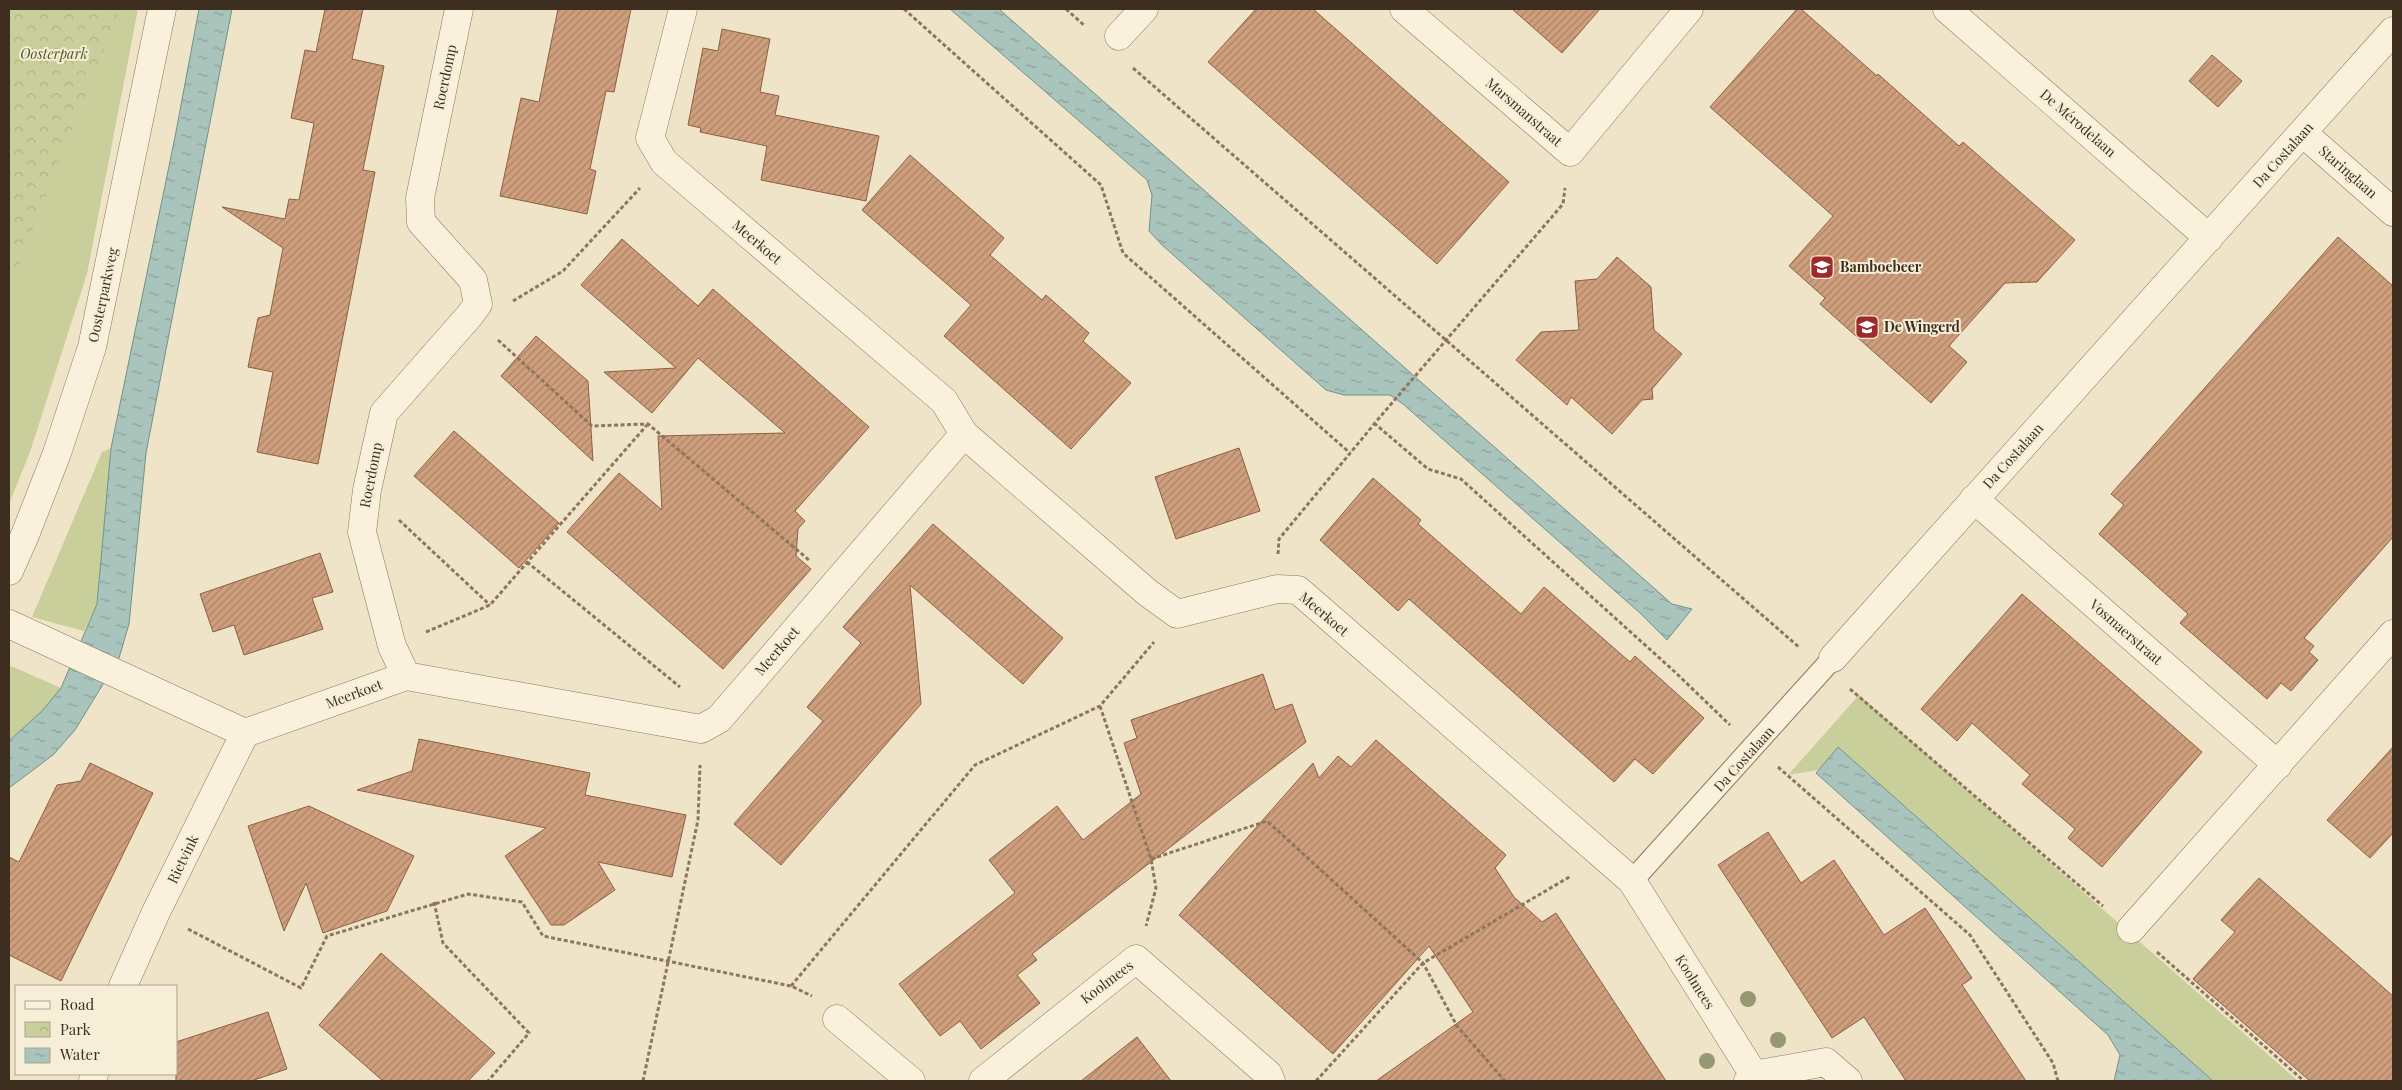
<svg xmlns="http://www.w3.org/2000/svg" width="2402" height="1090" font-family="'Playfair Display',serif">
	<style>
		.green { fill: #c9cf9b }
		.park { fill: url(#park-crowns) }
		.water { fill: url(#water-ripples); stroke: #6f938a }
		.building { fill: url(#building-hatch); stroke: #8d5f41 }
		.lines { fill: none; stroke-linecap: round; stroke-linejoin: round }
		.lane-casing { stroke: #8d765c; stroke-width: 23 }
		.street-casing { stroke: #8d765c; stroke-width: 29 }
		.path { stroke: #8d765c; stroke-width: 3; stroke-dasharray: 4 2.5; stroke-linecap: butt }
		.lane { stroke: #faf1dc; stroke-width: 21 }
		.street { stroke: #faf1dc; stroke-width: 28 }
		.tree { fill: #96986f }
		.labels { text-anchor: middle; stroke-width: 4; stroke-linejoin: round; paint-order: stroke }
		.park-label { font-size: 14px; font-style: italic; fill: #4d5a26; stroke: #f7eed8 }
		.street-label { font-size: 14px; fill: #3d2e20; stroke: #f7eed8 }
		.poi-label { font-size: 14px; font-weight: bold; fill: #3d2e20; stroke: #f7eed8; text-anchor: start }
	</style>
	<defs>
		<pattern id="park-crowns" width="20" height="18" patternUnits="userSpaceOnUse" patternTransform="scale(1.25)"><rect width="20" height="18" fill="#c9cf9b"/><path d="M2 6a3 3 0 1 1 6 0M12 15a3 3 0 1 1 6 0" fill="none" stroke="#aeb285"/></pattern>
		<pattern id="water-ripples" width="26" height="14" patternUnits="userSpaceOnUse" patternTransform="scale(1.25)"><rect width="26" height="14" fill="#a9c4bc"/><path d="M2 4q2-2 4 0t4 0M15 11q2-2 4 0t4 0" fill="none" stroke="#8ba098"/></pattern>
		<pattern id="building-hatch" width="6" height="6" patternUnits="userSpaceOnUse" patternTransform="scale(1.25)"><rect width="6" height="6" fill="#cf9f7d"/><path d="M-1 1l2-2M0 6l6-6M5 7l2-2" fill="none" stroke="#a98266"/></pattern>
	</defs>
	<rect width="100%" height="100%" fill="#f0e4c8"/>
	<path class="green" d="M25,9H138L87,274L30,452L9,504V85Z
		M111,448L97,604L84,631L32,617L102,452Z
		M11,666L61,688L42,711L9,741V668Z
		M1859,695L2298,1081H2213L1838,747L1818,770L1788,775Z"/>
	<path class="park" d="M9,9H120L9,290Z"/>
	<path class="water" d="M199,9H232L146,453L129,624L119,658L75,730L53,755L9,788V741L42,711L61,688L97,604L111,448L175,137Z
		M950,9H999L1672,604L1692,609L1667,640L1640,613L1403,404L1390,395H1344L1326,390L1162,245L1149,231L1152,195L1147,180Z
		M1838,747L2213,1081H2114L2120,1055L2108,1035L1816,773Z"/>
	<path class="building" d="M325,9H363L352,59L384,66L363,170L375,172L318,464L257,452L273,372L248,367L258,318L270,315L283,248L222,207L285,219L289,199L299,200L314,123L291,118L305,50L316,52Z
		M558,9H631L614,92L606,91L590,169L596,171L587,214L500,196L521,98L539,102Z
		M1256,9H1313L1509,182L1437,264L1208,62Z
		M1512,9H1600L1562,53Z
		M1797,9H1801L1877,76L1878,74L1959,146L1963,142L2075,240L2037,282L2005,283L1949,346L1967,362L1931,403L1820,304L1825,298L1789,266L1833,216L1710,107Z
		M722,29L770,39L760,92L779,96L775,115L879,136L866,201L761,180L767,146L700,132L701,128L688,125L703,48L718,51Z
		M2212,55L2242,81L2218,107L2189,81Z
		M910,155L1004,238L990,255L1042,300L1046,295L1089,333L1083,341L1131,383L1071,449L944,336L971,305L862,210Z
		M2338,237L2393,286V537L2304,638L2314,646L2309,652L2318,660L2291,691L2281,683L2267,699L2180,623L2188,614L2099,534L2124,505L2111,494Z
		M622,239L698,306L713,289L869,427L795,511L805,521L798,529L796,556L811,569L723,669L567,532L619,473L662,510L658,436L785,433L698,358L652,413L604,372L676,368L581,285Z
		M1617,257L1651,287L1654,330L1682,354L1652,389L1653,399L1642,400L1612,434L1571,397L1567,405L1516,360L1541,332L1579,330L1575,281L1597,279Z
		M536,336L588,381L593,461L501,376Z
		M454,431L559,523L519,568L414,476Z
		M1239,448L1260,511L1176,539L1155,477Z
		M1373,478L1421,520L1418,524L1521,614L1544,587L1630,662L1635,656L1704,718L1653,774L1635,759L1614,782L1409,599L1398,611L1320,540Z
		M933,524L1063,638L1023,684L910,585L921,704L781,865L734,824L823,721L807,707L861,643L843,627Z
		M320,553L333,592L312,598L323,629L244,655L234,625L213,632L200,594Z
		M2022,594L2202,752L2102,867L2068,838L2075,829L2022,784L2030,775L1972,723L1957,741L1921,709Z
		M1263,674L1275,710L1292,704L1306,742L1032,954L1037,960L1017,975L1040,1003L981,1049L960,1021L940,1036L899,984L1015,893L989,860L1057,806L1083,840L1141,794L1124,743L1137,738L1131,720Z
		M419,739L590,773L585,795L686,815L672,877L598,862L615,890L564,925H551L505,856L546,828L357,790L412,771Z
		M1376,740L1506,855L1495,868L1514,897L1542,922L1556,913L1666,1081H1376L1473,1012L1429,946L1333,1054L1179,915L1313,763L1319,778L1338,756L1351,767Z
		M2393,747V833L2370,858L2327,820Z
		M90,763L153,793L61,981L9,955V857L19,862L57,785L81,781Z
		M309,806L414,856L387,911L323,933L306,883L284,931L248,826Z
		M1768,832L1801,883L1834,860L1884,935L1925,908L1972,978L1962,985L2026,1081H1906L1864,1017L1832,1038L1718,865Z
		M2259,878L2393,996V1081H2310L2193,979L2235,932L2221,920Z
		M381,953L495,1053L468,1081H383L319,1025Z
		M268,1012L287,1069L251,1081H176V1042Z
		M1137,1037L1171,1081H1081Z"/>
	<g class="lines">
		<g class="lane-casing">
			<path id="lane" d="M1632,881L1833,658"/>
		</g>
		<g class="street-casing">
			<path id="street" d="M683,9L650,138L664,162L944,401L964,434
				M1404,9L1570,152L1689,9
				M1947,9L2209,238
				M1119,36L1144,9
				M2303,133L2393,212
				M1974,499L2278,765
				M9,571L25,535L57,453L92,347L162,9
				M9,624L245,733L406,676L701,729L719,719L964,434L1148,593L1177,614L1277,589L1298,590L1632,881L1754,1075L1748,1081
				M1833,658L2393,31
				M406,676L392,646L362,532L367,490L384,413L470,315L478,304L473,280L421,222L420,198L459,9
				M2131,929L2393,634
				M123,986L156,912L245,733
				M837,1019L911,1081
				M1754,1075L1826,1062L1848,1081
				M93,1081L94,1074
				M983,1081L1136,959L1268,1074L1271,1081"/>
		</g>
		<path class="path" d="M904,9L1101,185L1123,253L1350,453
			M1066,9L1085,26
			M1133,68L1800,648
			M513,301L563,271L640,188
			M498,340L592,426L648,424L809,560
			M1374,423L1428,469L1461,479L1675,672L1730,725
			M399,520L490,605
			M1278,554L1279,539L1380,417L1563,204L1565,188
			M527,562L680,687
			M426,632L490,605L647,425
			M1850,689L2103,906
			M1100,706L1151,859L1156,888L1146,926
			M1778,767L1970,935L2053,1063L2058,1081
			M1151,859L1267,821L1423,963L1457,1026L1505,1081
			M434,902L443,943L529,1033L488,1081
			M188,929L301,988L327,936L468,894L522,902L543,936L791,986L812,996
			M2157,952L2304,1081
			M791,986L975,765L1100,706L1154,642
			M643,1081L698,820L700,765
			M1316,1081L1423,963L1571,876"/>
		<use href="#lane" class="lane"/>
		<use href="#street" class="street"/>
	</g>
	<g class="tree">
		<circle cx="1748" cy="999" r="8"/>
		<circle cx="1778" cy="1040" r="8"/>
		<circle cx="1707" cy="1061" r="8"/>
	</g>
	<defs>
		<g id="school-square" transform="scale(1.25)"><rect x="-9" y="-9" width="18" height="18" rx="4" fill="#9e2a2b" stroke="#f7eed8"/><path d="M0-5L7-2L0 1L-7-2ZM-4 1L0 2.5L4 1V4Q0 6-4 4Z" fill="#fff"/></g>
	</defs>
	<g fill-rule="evenodd">
		<use href="#school-square" x="1822" y="267"/>
		<use href="#school-square" x="1867" y="327"/>
	</g>
	<g class="labels">
		<g class="park-label">
			<text x="54" y="59">Oosterpark</text>
		</g>
		<g class="street-label">
			<text transform="translate(445 77) rotate(-78)" y="5">Roerdomp</text>
			<text transform="translate(1524 112) rotate(41)" y="5">Marsmanstraat</text>
			<text transform="translate(2078 123) rotate(41)" y="5">De Mérodelaan</text>
			<text transform="translate(2283 155) rotate(-48)" y="5">Da Costalaan</text>
			<text transform="translate(2348 172) rotate(41)" y="5">Staringlaan</text>
			<text transform="translate(757 242) rotate(40)" y="5">Meerkoet</text>
			<text transform="translate(103 295) rotate(-78)" y="5">Oosterparkweg</text>
			<text transform="translate(2013 456) rotate(-48)" y="5">Da Costalaan</text>
			<text transform="translate(371 475) rotate(-79)" y="5">Roerdomp</text>
			<text transform="translate(1324 614) rotate(40)" y="5">Meerkoet</text>
			<text transform="translate(2126 632) rotate(41)" y="5">Vosmaerstraat</text>
			<text transform="translate(777 651) rotate(-49)" y="5">Meerkoet</text>
			<text transform="translate(354 694) rotate(-20)" y="5">Meerkoet</text>
			<text transform="translate(1744 759) rotate(-48)" y="5">Da Costalaan</text>
			<text transform="translate(183 859) rotate(-64)" y="5">Rietvink</text>
			<text transform="translate(1107 982) rotate(-37)" y="5">Koolmees</text>
			<text transform="translate(1695 982) rotate(58)" y="5">Koolmees</text>
		</g>
		<g class="poi-label">
			<text x="1840" y="272">Bamboebeer</text>
			<text x="1884" y="332">De Wingerd</text>
		</g>
	</g>
	<rect width="2402" height="1090" fill="none" stroke="#3d2e20" stroke-width="20"/>
	<rect x="15" y="985" width="162" height="90" fill="#f7eed8" stroke="#ada18e"/>
	<rect x="25" y="1001" width="25" height="8" fill="#faf1dc" stroke="#ada18e"/>
	<text x="60" y="1010" font-size="15" fill="#3d2e20">Road</text>
	<rect x="25" y="1022" width="25" height="15" fill="url(#park-crowns)" stroke="#ada18e"/>
	<text x="60" y="1035" font-size="15" fill="#3d2e20">Park</text>
	<rect x="25" y="1048" width="25" height="15" fill="url(#water-ripples)" stroke="#ada18e"/>
	<text x="60" y="1060" font-size="15" fill="#3d2e20">Water</text>
</svg>
